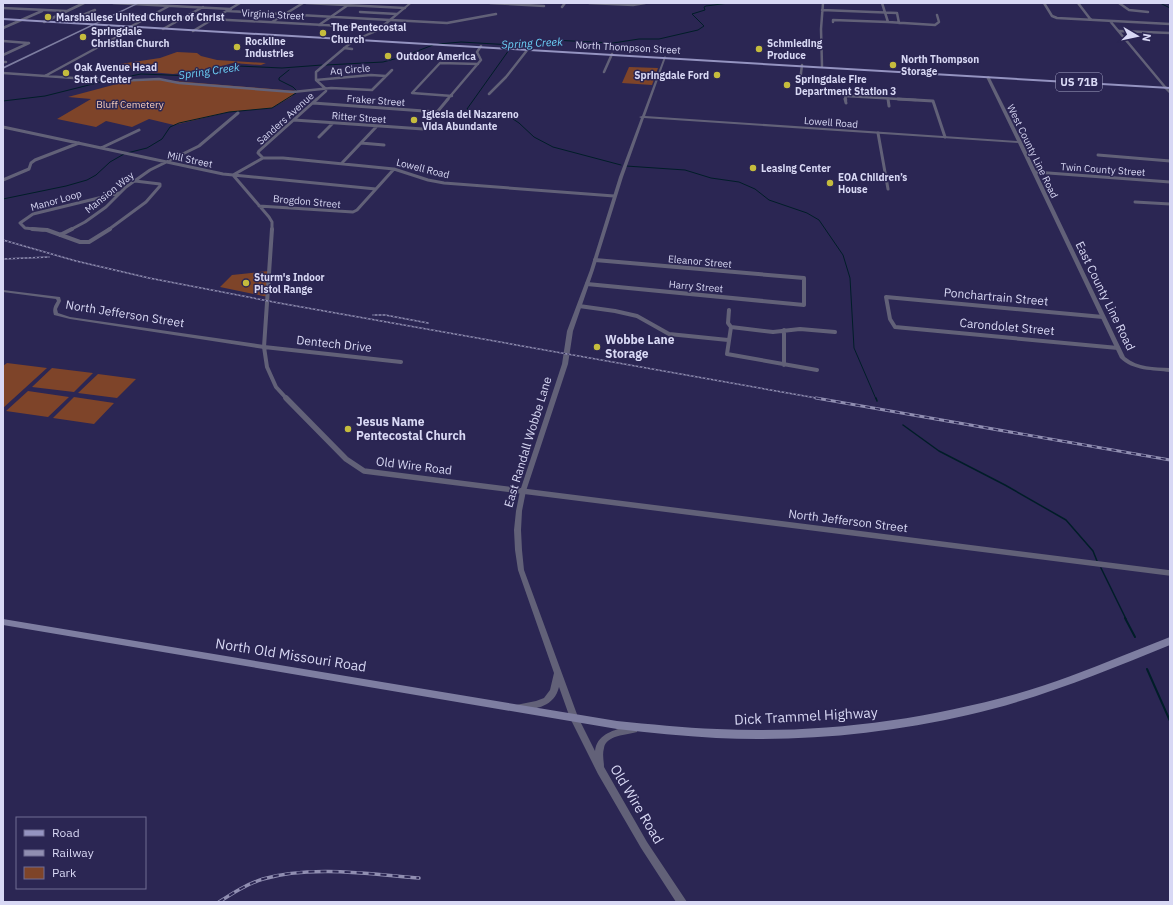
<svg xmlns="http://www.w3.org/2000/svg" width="1173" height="905" font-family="'IBM Plex Sans',sans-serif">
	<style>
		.green { fill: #7e4429 }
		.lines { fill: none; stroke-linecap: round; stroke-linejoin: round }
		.stream-far2 { stroke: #001d28; stroke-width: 1 }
		.stream-far1 { stroke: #001d28; stroke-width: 1.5 }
		.stream { stroke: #001d28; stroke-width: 2 }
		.minor-far3 { stroke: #626178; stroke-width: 2.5 }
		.minor-far2 { stroke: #626178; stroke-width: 3 }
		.minor-far1 { stroke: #626178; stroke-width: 4 }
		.minor { stroke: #626178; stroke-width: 5.5 }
		.tertiary { fill: #626178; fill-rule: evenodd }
		.secondary { fill: #7e7ea1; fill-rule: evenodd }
		.primary { fill: #9594c1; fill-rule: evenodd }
		.rail-far2-casing { stroke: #908eb1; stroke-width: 1.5 }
		.rail-far1-casing { stroke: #908eb1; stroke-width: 3 }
		.rail-casing { stroke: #908eb1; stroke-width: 3.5 }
		.rail-far2 { stroke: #2b2653; stroke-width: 1; stroke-dasharray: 2; stroke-linecap: butt }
		.rail-far1 { stroke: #2b2653; stroke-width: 1.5; stroke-dasharray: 5; stroke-linecap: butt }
		.rail { stroke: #2b2653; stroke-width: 2; stroke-dasharray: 6; stroke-linecap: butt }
		.poi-dot { fill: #c5bc3d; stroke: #2b2653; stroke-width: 1.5 }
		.labels { text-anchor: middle; stroke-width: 3; stroke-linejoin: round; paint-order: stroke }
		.far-street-label { font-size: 10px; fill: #d8d8f4; stroke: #2b2653 }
		.far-poi-label { font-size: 10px; font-weight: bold; fill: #d8d8f4; stroke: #2b2653; text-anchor: start }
		.far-park-label { font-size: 10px; fill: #f5cbb8; stroke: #2b2653 }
		.far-water-label { font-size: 11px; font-style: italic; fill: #6acff6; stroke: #2b2653 }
		.shield { fill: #2b2653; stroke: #a4a3c4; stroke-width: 1 }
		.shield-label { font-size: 11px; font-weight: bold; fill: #d8d8f4 }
		.street-label { font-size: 12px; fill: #d8d8f4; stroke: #2b2653 }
		.poi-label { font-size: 12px; font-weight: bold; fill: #d8d8f4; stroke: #2b2653; text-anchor: start }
		.near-street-label { font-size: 14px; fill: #d8d8f4; stroke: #2b2653 }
	</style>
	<rect width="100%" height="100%" fill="#2b2653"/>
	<path class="green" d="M177,52L197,53L201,56L217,60L266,63L261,65L233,63L218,67L217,69L173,74L150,72L148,67L125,69V66L120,64L160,58Z
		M629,67L658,68L652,85L622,83Z
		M150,79L297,91L291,97L272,108L229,112L174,125L149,119L132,127L106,121L96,127L57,119L91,99L68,97L128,81Z
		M269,271L268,297L220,287L232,275Z
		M7,363L47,368L3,408V366Z
		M52,368L93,373L74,392L32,387Z
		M98,374L136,379L117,398L78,393Z
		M28,391L69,397L48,417L6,411Z
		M74,397L114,403L94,424L53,418Z"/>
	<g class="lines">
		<path class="stream-far2" d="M1160,3L1170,8
			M1170,9V11
			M439,44L461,42L512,45L552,40L613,43L639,39H659L698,30L704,26L692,14L705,10L704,7L706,6L729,3
			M509,50L467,109L471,112L507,115L519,123L534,137L553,147L621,165
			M326,65L383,62L402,57L433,45
			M289,70L279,78V80L293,87L297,91
			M110,80L141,74L194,76L238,66L282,68L322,65
			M3,101L45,96L105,81
			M127,153L147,148L162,139L170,127L179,123L229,112L272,108L296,93
			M626,166L685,170L711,178L739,182L755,189L769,200L807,213L819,220L843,255L850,278L854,348L876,399
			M3,199L66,186L87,180L96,175L110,162L124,154"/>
		<path class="stream-far1" d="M876,398L877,401
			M903,425L939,451L1005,485L1066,520L1093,551L1097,561
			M1101,568L1126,619"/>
		<path class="stream" d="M1125,618L1135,637
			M1147,669L1170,721"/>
		<path class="minor-far3" d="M113,3L231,9
			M306,3L405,8
			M490,3L544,6
			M589,3L633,5L645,3
			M1044,3L1052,16L1057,18L1170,24
			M1078,3L1091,20
			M1119,3L1129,10L1148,12
			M562,7L565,3
			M3,8L67,11
			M822,10L897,13L899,23
			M227,11L390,20
			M360,12L397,14
			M117,14L380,28
			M59,15L110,17
			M83,15L95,10
			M391,20L447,23L496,14
			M1110,21L1165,87
			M44,22L84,3
			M272,22L303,3
			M833,22V20L888,22L882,3
			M888,22L935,25L939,22L937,15
			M319,25L348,5
			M130,27L169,6
			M3,28L42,11
			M163,29L203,7
			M193,31L240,3
			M1119,31L1170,33
			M3,41L28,43
			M110,42L161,45
			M344,48L352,49
			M3,55L29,43
			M3,62H6
			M822,66L821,29L823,3
			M604,72L612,54
			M3,73L116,81L159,79L179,83L293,92L331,88L372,90L392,70
			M45,76L135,27
			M316,80L371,75L386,76
			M800,81L802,65
			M489,94L506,77L528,49
			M452,96L412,93L440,63L478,64
			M316,100L326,91V89L316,80V72L354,40
			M447,100L481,60L477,52L481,46
			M846,100L845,96L916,100"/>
		<path class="minor-far2" d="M845,99L846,103
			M888,99L889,106
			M898,99L933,101L945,137
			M313,103L438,112
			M294,120L423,129L448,99
			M3,127L223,174L376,189
			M878,133L888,189
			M319,137L333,123
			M361,143L384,145
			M101,148L139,130
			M1098,155L1170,161
			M263,158L258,153L259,151L317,99
			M342,163L377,126
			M1035,172L1170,182
			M233,175L269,217L272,222V230
			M233,175L263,158H283L394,169L428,180L444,183L614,196
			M3,180L29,169L31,163L35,160L79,143
			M1135,202L1170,204
			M259,206L353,212L357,210L394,169
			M43,230L25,228L20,223L33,214L119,193
			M70,230L85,222L106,207L126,187L150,170L199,146L238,113
			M108,230L146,202L160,186V184L135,181"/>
		<path class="minor-far1" d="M32,229L47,230L80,242H89L110,229
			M272,229L264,347L267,367L276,387L287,399
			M60,235L72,229
			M587,284L804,305V278L595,260
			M579,306L615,311L637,316L669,334L728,340
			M729,310L728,323L731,327L727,354L817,370
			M1103,317L886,297L890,319L895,327L1118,348
			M731,327L773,332L800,329L835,332
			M784,330V365
			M264,347L401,362"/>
		<path class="minor" d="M286,398L346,459L364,471L1170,573"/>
		<path class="tertiary" d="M409,3H412L379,31L355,41L353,40L377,29Z
			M665,56L666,57L645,116L1017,141L986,77L989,76L1022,142L1125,357C1138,368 1154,367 1170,368V372C1153,370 1133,371 1120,358L1018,143L644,118L623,177L594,270L573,331L568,364L526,491L522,511L521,530L522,550L524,570L578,717L595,751C597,735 611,731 625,727C629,726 633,725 637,726L638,729L637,732C627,735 606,735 604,748C602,755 604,761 604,767L647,842L687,902H676L641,848L598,774L570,718L559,687C554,707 537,708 519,712L516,711L515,708L516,705L536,701L544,698L550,690L554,673L518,570L515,550L514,530L516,511L520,491L562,364L567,331L590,270L619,177L641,118L639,117L642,116L664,57Z
			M1164,86H1166L1170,91V94L1164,88Z
			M3,290L60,297L61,301L57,309L58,313L70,317L264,345L267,347L264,349L70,319L54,315C52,309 54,306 57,301L56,299L3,292Z"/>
		<path class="secondary" d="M137,3H140L3,69V67Z
			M3,619L617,721C650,724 683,728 717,729C818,734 919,721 1016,694C1052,684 1087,670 1122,656C1138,650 1154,643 1170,637V645C1104,672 1038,699 968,715C886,734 800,742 716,738C683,736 650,733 617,729L3,625Z"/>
		<path class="primary" d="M3,18L1170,87V89L3,20Z"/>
		<g class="rail-far2-casing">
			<path id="rail-far2" d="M3,240L76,261L149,278L279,303L822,399
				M3,259L49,257
				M373,315H385L428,323"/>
		</g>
		<g class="rail-far1-casing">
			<path id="rail-far1" d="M816,398L1170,460"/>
		</g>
		<g class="rail-casing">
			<path id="rail" d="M219,902C233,893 247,884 263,879C310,865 370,874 419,878"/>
		</g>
		<use href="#rail-far2" class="rail-far2"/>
		<use href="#rail-far1" class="rail-far1"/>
		<use href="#rail" class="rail"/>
	</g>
	<g class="poi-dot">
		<circle cx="48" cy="17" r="4"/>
		<circle cx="323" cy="33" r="4"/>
		<circle cx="83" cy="37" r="4"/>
		<circle cx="237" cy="47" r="4"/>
		<circle cx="759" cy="49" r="4"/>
		<circle cx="388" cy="56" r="4"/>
		<circle cx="893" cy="65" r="4"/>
		<circle cx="66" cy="73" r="4"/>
		<circle cx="717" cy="75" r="4"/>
		<circle cx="787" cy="85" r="4"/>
		<circle cx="414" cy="120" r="4"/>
		<circle cx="753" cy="168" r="4"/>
		<circle cx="830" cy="183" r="4"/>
		<circle cx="246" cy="283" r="4"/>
		<circle cx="597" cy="347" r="4"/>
		<circle cx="348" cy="429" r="4"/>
	</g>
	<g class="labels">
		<g class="far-street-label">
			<text transform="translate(273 14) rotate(3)" y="4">Virginia Street</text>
			<text transform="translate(628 47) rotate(3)" y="4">North Thompson Street</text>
			<text transform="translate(350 69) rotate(-5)" y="4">Aq Circle</text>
			<text transform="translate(376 100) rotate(4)" y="4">Fraker Street</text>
			<text transform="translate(359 117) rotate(4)" y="4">Ritter Street</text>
			<text transform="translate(285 118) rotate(-42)" y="4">Sanders Avenue</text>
			<text transform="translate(831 122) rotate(4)" y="4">Lowell Road</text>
			<text transform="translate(1033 151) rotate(64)" y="4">West County Line Road</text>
			<text transform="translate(190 159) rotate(12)" y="4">Mill Street</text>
			<text transform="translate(423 168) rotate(14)" y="4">Lowell Road</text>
			<text transform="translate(1103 169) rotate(4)" y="4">Twin County Street</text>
			<text transform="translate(109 192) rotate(-39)" y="4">Mansion Way</text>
			<text transform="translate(56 200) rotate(-16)" y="4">Manor Loop</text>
			<text transform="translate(307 201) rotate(5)" y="4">Brogdon Street</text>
			<text transform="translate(700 261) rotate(5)" y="4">Eleanor Street</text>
			<text transform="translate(696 286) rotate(5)" y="4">Harry Street</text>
		</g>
		<g class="far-poi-label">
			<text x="56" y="21">Marshallese United Church of Christ</text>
			<text x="331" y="31">The Pentecostal<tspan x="331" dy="12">Church</tspan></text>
			<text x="91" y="35">Springdale<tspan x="91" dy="12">Christian Church</tspan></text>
			<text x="245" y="45">Rockline<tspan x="245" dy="12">Industries</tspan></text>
			<text x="767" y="47">Schmieding<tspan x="767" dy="12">Produce</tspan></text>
			<text x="396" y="60">Outdoor America</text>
			<text x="901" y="63">North Thompson<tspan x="901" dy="12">Storage</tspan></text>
			<text x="74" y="71">Oak Avenue Head<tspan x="74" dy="12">Start Center</tspan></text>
			<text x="709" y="79" text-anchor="end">Springdale Ford</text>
			<text x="795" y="83">Springdale Fire<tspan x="795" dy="12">Department Station 3</tspan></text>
			<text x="422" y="118">Iglesia del Nazareno<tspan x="422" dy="12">Vida Abundante</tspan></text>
			<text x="761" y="172">Leasing Center</text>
			<text x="838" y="181">EOA Children’s<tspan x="838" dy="12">House</tspan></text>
			<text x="254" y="281">Sturm's Indoor<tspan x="254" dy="12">Pistol Range</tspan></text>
		</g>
		<g class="far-park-label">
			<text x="130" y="108">Bluff Cemetery</text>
		</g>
		<g class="far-water-label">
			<text transform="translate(532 43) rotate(-3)" y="4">Spring Creek</text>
			<text transform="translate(209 71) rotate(-8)" y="4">Spring Creek</text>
		</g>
		<rect class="shield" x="1056" y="73" width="46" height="18" rx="3"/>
		<g class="shield-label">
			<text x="1079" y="86">US 71B</text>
		</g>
		<g class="street-label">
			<text transform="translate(1105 296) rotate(64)" y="4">East County Line Road</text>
			<text transform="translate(996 297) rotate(5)" y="4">Ponchartrain Street</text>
			<text transform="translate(125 314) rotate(9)" y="4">North Jefferson Street</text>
			<text transform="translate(1007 327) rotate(5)" y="4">Carondolet Street</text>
			<text transform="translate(334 344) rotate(6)" y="4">Dentech Drive</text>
			<text transform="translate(528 442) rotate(-73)" y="4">East Randall Wobbe Lane</text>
			<text transform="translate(414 466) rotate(7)" y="4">Old Wire Road</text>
			<text transform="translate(848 521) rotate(7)" y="4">North Jefferson Street</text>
		</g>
		<g class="poi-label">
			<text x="605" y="344">Wobbe Lane<tspan x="605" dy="14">Storage</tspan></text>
			<text x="356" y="426">Jesus Name<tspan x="356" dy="14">Pentecostal Church</tspan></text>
		</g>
		<g class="near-street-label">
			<text transform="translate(291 655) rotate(9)" y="5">North Old Missouri Road</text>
			<text transform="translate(806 716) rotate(-3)" y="5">Dick Trammel Highway</text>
			<text transform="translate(637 804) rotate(59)" y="5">Old Wire Road</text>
		</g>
	</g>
	<rect width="1173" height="905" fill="none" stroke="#d8d8f4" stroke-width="8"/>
	<rect x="16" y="817" width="130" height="72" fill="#2b2653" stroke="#706d93"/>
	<rect x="24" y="830" width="20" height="6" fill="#9594c1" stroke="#706d93"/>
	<text x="52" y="837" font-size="12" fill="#d8d8f4">Road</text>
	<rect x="24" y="850" width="20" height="6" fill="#908eb1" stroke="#706d93"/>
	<text x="52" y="857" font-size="12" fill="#d8d8f4">Railway</text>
	<rect x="24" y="867" width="20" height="12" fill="#7e4429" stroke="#706d93"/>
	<text x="52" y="877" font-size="12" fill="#d8d8f4">Park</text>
	<g transform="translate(1137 36) rotate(99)" stroke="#2b2653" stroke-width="3" paint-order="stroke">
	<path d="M0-3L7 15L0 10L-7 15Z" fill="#d8d8f4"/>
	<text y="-6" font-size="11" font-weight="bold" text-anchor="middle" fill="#d8d8f4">N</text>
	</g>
</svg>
